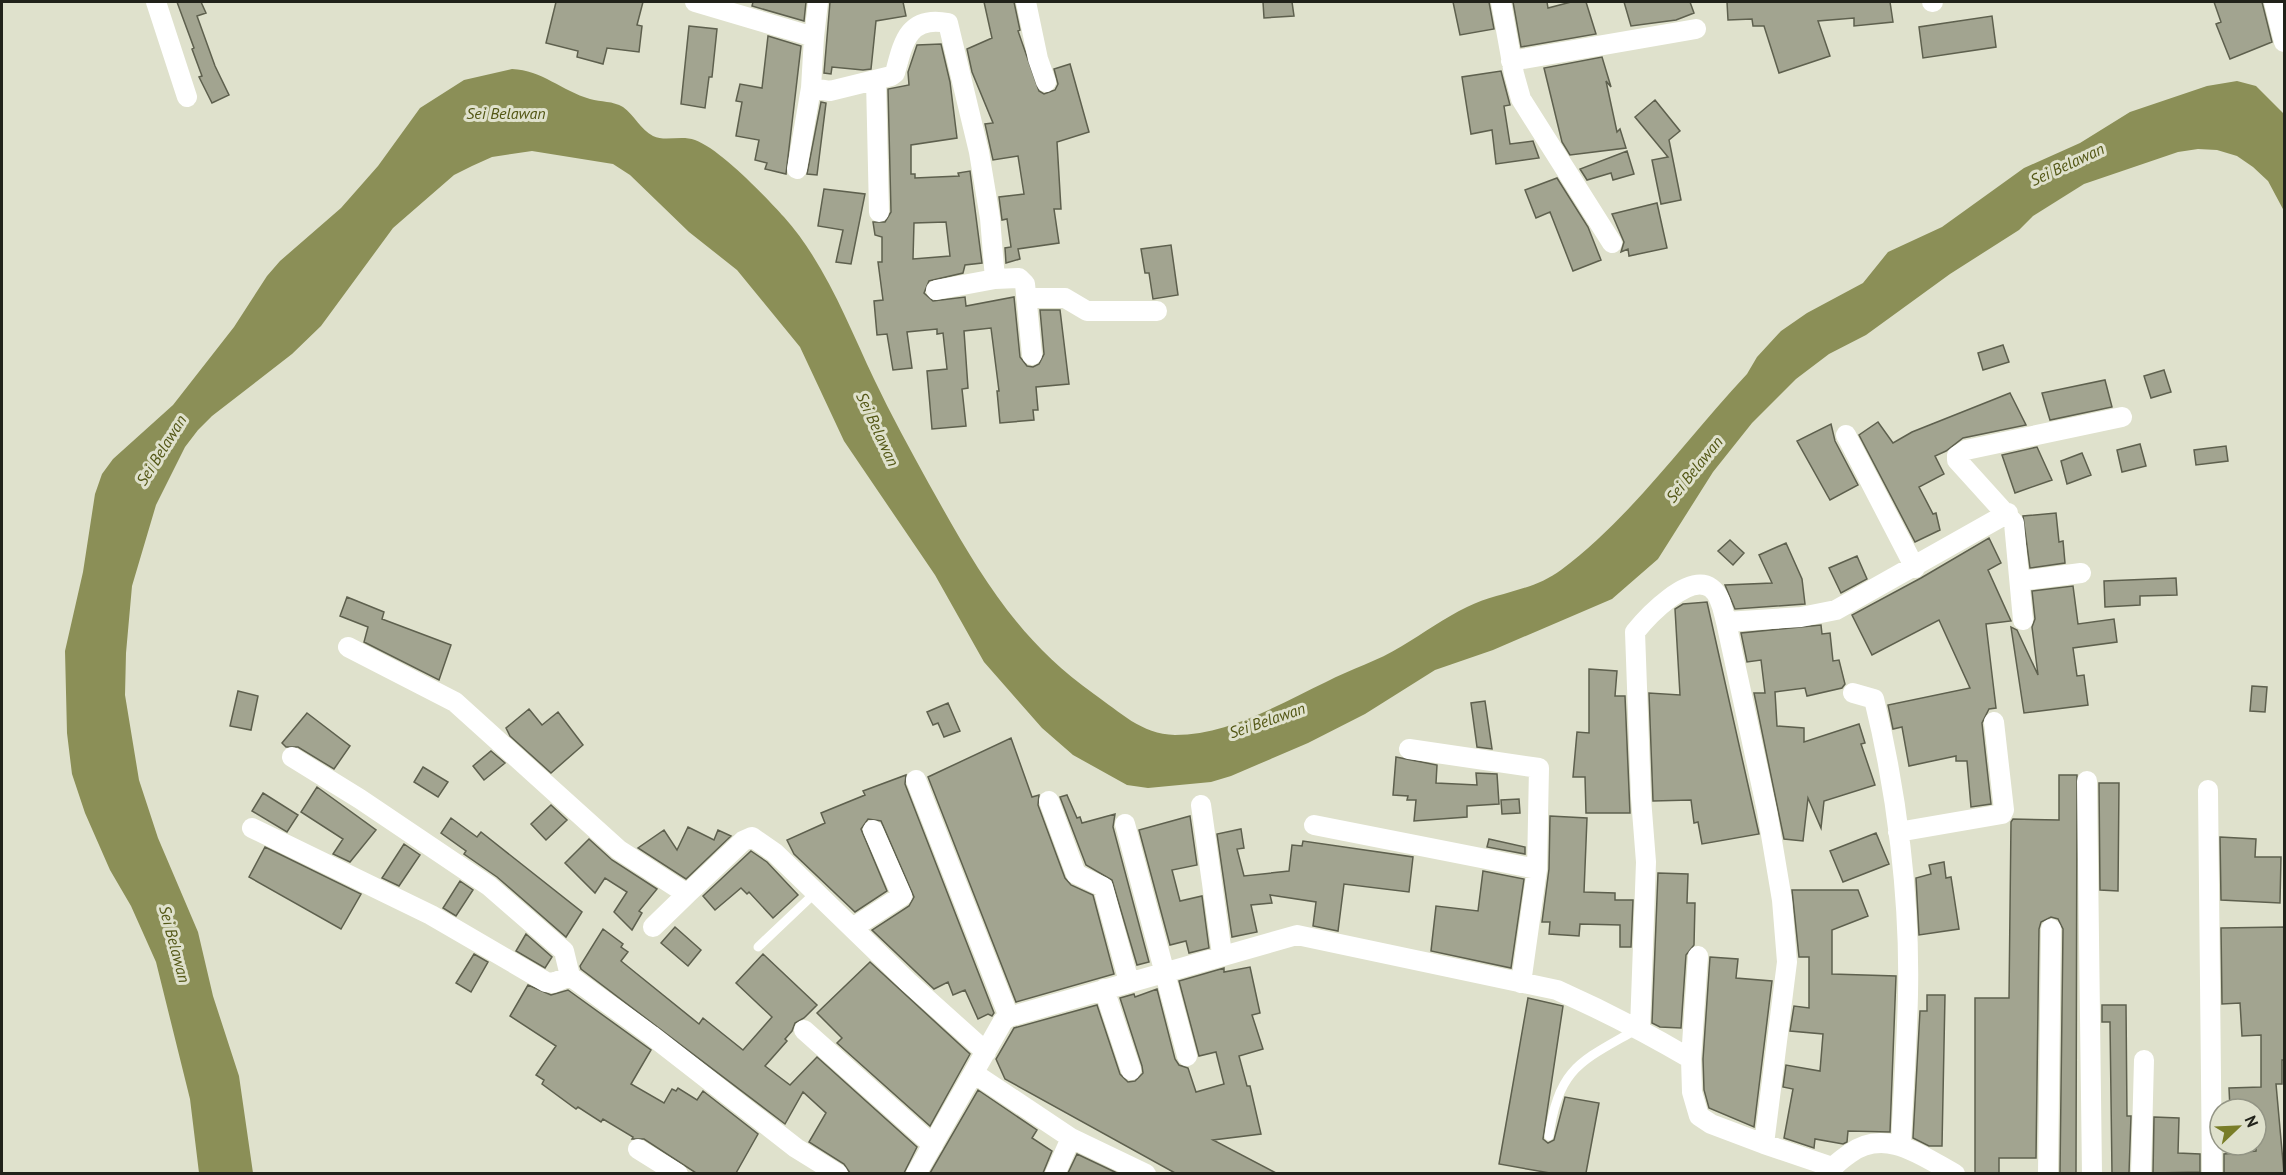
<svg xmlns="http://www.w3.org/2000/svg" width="2286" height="1175" font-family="'PT Sans',sans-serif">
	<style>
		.water { fill: #8b8f57 }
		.building { fill: #a2a490; stroke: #5e604e; stroke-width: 1.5; fill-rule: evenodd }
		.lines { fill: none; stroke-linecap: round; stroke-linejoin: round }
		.service { stroke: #fff; stroke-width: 9 }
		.minor { stroke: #fff; stroke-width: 20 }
		.labels { text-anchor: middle; stroke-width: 6; stroke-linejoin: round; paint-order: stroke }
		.water-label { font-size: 16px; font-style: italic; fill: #535715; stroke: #dfe1cc }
	</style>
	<rect width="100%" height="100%" fill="#dfe1cc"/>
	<path class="water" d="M512,69C542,70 562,91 590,99C601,102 613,101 623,107C634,115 641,130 653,136C665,142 681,135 695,140C720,149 765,196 784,217C825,263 848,324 874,379C891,415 910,449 929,484C975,566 1015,639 1094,694C1120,712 1141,734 1175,735C1228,735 1280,704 1326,682C1351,669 1378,661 1402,646C1424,633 1444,618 1467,607C1498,592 1533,591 1561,570C1633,516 1685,440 1747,374L1757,357L1781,331L1807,313L1863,283L1888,252L1942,227L2024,168L2080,143L2130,112L2207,86L2237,81L2256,86L2284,114V211L2268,181L2253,167L2237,156L2217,150L2198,149L2178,152L2084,184L2033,216L2019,230L1950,274L1866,335L1829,354L1796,379L1752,423L1713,472L1658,559L1612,599L1493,650L1435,670L1365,714L1308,743L1231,776L1211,782L1148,788L1127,785L1073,755L1042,728L984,662L935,575L844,441L800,347L737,270L689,232L630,175L613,164L532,151L492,157L472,166L454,175L393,228L321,326L292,354L212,416L198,430L185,447L156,505L132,586L126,653L125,695L139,780L158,838L198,932L213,996L239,1076L253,1173H199L190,1099L156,962L131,906L110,870L85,813L72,774L67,733L65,651L83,572L95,494L102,474L113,459L173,405L234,327L267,276L280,261L341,208L378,166L420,108L464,80Z"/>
	<path class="building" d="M177,2H201L206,13L197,16L215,66L229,95L212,103L199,77L202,76L192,49L194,48Z
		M556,2H643L637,25L642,26L639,52L607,48L603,64L577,57L578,51L546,43Z
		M753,2H806L804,21L752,6Z
		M830,2H903L906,16L876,21L871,69L863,70L832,67L831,74L824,73Z
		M984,2H1014L1020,30L1018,31L1039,91L1044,94L1055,90L1058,84L1054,69L1070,64L1089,132L1057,142L1061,209H1054L1059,243L1018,249L1020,259L1006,263L1005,248L1011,247L1007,219L1002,220L999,197L1024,194L1018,156L993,160L985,124L993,123L972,72L967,49L992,38Z
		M1263,2H1292L1294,16L1264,18Z
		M1453,2H1489L1494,29L1460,35Z
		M1513,2H1547L1548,8L1571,2H1586L1596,34L1521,47Z
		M1624,2H1690L1694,13L1676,20L1631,26Z
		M1727,2H1890L1893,22L1854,26V18L1818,21L1830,56L1779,73L1764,26H1753L1752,19L1728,20Z
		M2214,2H2262L2272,42L2230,59L2216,24L2221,22Z
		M1992,16L1996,47L1923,58L1919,27Z
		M689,26L717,29L712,77H709L705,108L681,104Z
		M768,36L801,46L786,174L765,169L767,163L755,160L759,140L736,136L742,102L736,101L740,84L762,88Z
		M941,44L950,82L957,138L911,145V174H915V178L959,176L958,173L970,171L982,263L965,265L963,273L929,281L924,293L933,301L965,297L966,306L1014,297L1020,357L1027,366L1033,367L1039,364L1044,354L1040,310H1060L1069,384L1036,387L1038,410H1033L1034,420L1000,423L997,391H999L991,328L964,331L968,388L962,389L966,426L932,429L927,371L947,369L943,333L937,334V329L907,332L912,368L893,370L887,334L877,335L874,301L883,300L878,262H882V237L875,235L873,222H885L891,212L888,89L909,85L908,72L917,45ZM946,222L950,256L913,259L914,223Z
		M1602,57L1611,87L1606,81L1617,132L1620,129L1626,148L1570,155L1562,142L1544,68Z
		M1501,71L1510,105L1504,106L1510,144L1533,141L1539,158L1496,164L1492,130L1471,134L1462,77Z
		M1655,100L1680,131L1669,140L1681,200L1661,204L1652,160L1668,157L1635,117Z
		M821,102L826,103L817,175L807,174Z
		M1627,151L1634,174L1613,180L1611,173L1587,180L1580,169Z
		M1557,178L1588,227L1601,260L1573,271L1550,212L1536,218L1525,190Z
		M824,189L865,194L851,264L836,262L843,230L818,226Z
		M1657,203L1667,248L1629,256L1628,249L1621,252L1624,242L1612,214Z
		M1171,245L1178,295L1153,299L1149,273H1145L1141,249Z
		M2003,345L2009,362L1983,370L1978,353Z
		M2164,370L2171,392L2151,398L2144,376Z
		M2105,380L2112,407L2050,420L2042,393Z
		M2010,393L2026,425L1963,438L1946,451L1935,456L1944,474L1919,487L1933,514L1936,513L1940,530L1915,542L1859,435L1878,422L1893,443L1912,432Z
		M1831,424L1835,441L1858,485L1830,500L1797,441Z
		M2140,444L2146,466L2122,472L2117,450Z
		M2226,446L2228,461L2196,465L2194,450Z
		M2037,447L2052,480L2015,493L2002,455Z
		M2082,453L2091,475L2067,484L2061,461Z
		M2056,513L2059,542L2063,541L2065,563L2030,568L2023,516Z
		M1989,538L2001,563L1988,570L2011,621L1986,624L1996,708L1989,709L1982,723L1991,804L1971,807L1967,761H1956V756L1909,766L1902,727L1893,729L1888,705L1970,688L1939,620L1872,655L1852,615L1921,578Z
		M1730,540L1744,553L1733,565L1718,551Z
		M1786,543L1802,579L1805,604L1735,609L1725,585L1772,583L1759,555Z
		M1857,556L1867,579L1841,593L1829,568Z
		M2176,578L2177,595L2140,596V605L2105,607L2104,581Z
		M2073,586L2078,624L2114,619L2117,642L2073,648L2077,676L2084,675L2088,705L2024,713L2011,627L2017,630L2038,675L2032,627L2035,619L2032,591Z
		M347,597L384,612L382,619L451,645L439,680L364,642L368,627L340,616Z
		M1707,602L1759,834L1702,844L1698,822L1694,823L1691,800L1653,801L1649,693L1680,695L1675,609L1683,604Z
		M1821,625L1822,634L1830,633L1833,661L1839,660L1845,684L1842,688L1807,696L1805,688L1775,692L1777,726L1804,728V742L1859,724L1865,743L1861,744L1875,785L1824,801L1821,828L1808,798L1803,841L1784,839L1754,693H1765L1761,660L1747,662L1741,633Z
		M1589,669L1617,671L1615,696H1625L1630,813H1586L1585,777H1573L1577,732L1589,733Z
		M2252,686L2267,687L2265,712L2250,711Z
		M238,691L258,696L251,730L230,726Z
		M1485,701L1492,749L1477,747L1471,703Z
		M948,703L960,731L944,737L938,723L933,725L927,712Z
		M529,709L542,725L558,712L583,745L551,773L510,736L506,728Z
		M307,713L350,746L334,769L298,747H286L282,743Z
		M1011,738L1032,797L1039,795L1038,805L1065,878L1071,885L1093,895L1114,974L1016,1002L928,777Z
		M491,751L505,763L484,780L473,766Z
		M1396,757L1437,765L1436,783L1477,785L1476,773L1497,774L1499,804L1467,806V817L1414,821L1416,800H1407L1408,796L1393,795Z
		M423,767L448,782L438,797L414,782Z
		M906,775L905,784L994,1013L992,1016L988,1014L978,1019L965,990L953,995L948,982L934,989L872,930L909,906L914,897L881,821L868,819L861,829L887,891L855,912L794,854L787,840L825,823L821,813L865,795L863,791Z
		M2059,775H2077L2076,1173H2060L2063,929L2058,919L2051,917L2041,922L2039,929L2036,1158H1999V1173H1975V998H2009L2011,822L2013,819L2059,820Z
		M2099,783H2119L2118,891L2100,890Z
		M317,787L376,830L350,862L333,854L343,839L301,812Z
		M263,793L298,815L287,832L252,811Z
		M1067,795L1077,818L1080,817L1082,823L1115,814L1113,827L1149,962L1137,965L1112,880L1086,865L1060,797Z
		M1519,799L1520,813L1502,814L1501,800Z
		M551,805L567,820L546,840L531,824Z
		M1190,816L1197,865L1172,870L1180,901L1202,896L1209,948L1189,953L1186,941L1170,945L1139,830Z
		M1550,816L1587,818L1584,892L1615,893V900H1633L1631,947H1620V925L1580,924L1579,936L1549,934L1550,922H1542L1549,869Z
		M451,818L477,837L481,832L582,912L566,937L497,877L464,854L466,851L441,833Z
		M688,827L714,840L718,830L731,836L686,879L638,848L664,830L677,850Z
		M1241,829L1244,848L1237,849L1244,876L1289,871L1292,845L1302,846L1303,841L1413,857L1409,892L1344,884L1338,931L1313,926L1316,902L1270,895L1272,903L1251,905L1257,932L1232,937L1217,834Z
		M1876,833L1889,864L1843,882L1830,851Z
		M2220,837L2256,839L2255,857H2281L2280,903L2221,900Z
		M589,839L612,860L657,889L639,911L642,913L632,930L614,912L627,892L605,878L595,893L565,863Z
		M1489,839L1525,847V854L1487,847Z
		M404,844L420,855L399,886L382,878Z
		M265,847L361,894L341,929L249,877Z
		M751,851L767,862L798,895L773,918L749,892L747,894L741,888L715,910L703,896Z
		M1944,862L1946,878L1951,877L1959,929L1919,935L1916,878L1931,874L1929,865Z
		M1483,871L1524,879L1511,968L1431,951L1436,906L1478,911Z
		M1658,873L1688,874L1687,903H1695L1694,945L1686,955L1681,1028L1660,1027L1652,1023Z
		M460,881L473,890L456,916L443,908Z
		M1792,890H1858L1868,916L1832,930V974L1896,976L1890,1132L1848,1131L1847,1142L1843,1144L1815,1139L1814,1148L1784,1138L1793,1089L1783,1087L1786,1065L1820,1071L1823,1034L1790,1031L1794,1006L1809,1008V957H1799Z
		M675,927L701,950L688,966L661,943Z
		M2284,927V1060H2282V1084H2276L2284,1173H2224V1154L2256,1151V1109H2230L2229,1088L2261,1087V1035L2242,1036L2240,1003L2222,1004L2221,928Z
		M603,929L623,944L621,947L628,952L621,961L699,1024L703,1018L743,1050L772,1017L736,983L763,954L817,1005L804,1018L795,1023L792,1031L785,1039L787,1041L765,1066L790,1085L817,1057L917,1147L904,1173H850L844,1164L809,1142L826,1113L803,1092L785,1124L581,969L580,966Z
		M526,934L552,957L545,968L516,951Z
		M474,954L488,962L471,992L456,983Z
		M1710,957L1738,959L1736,978L1772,981L1754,1127L1709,1108L1704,1090L1703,1059Z
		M870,962L970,1054L930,1126L837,1043L842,1038L817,1013Z
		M1250,967L1260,1013L1252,1015L1263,1049L1239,1056L1247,1086H1250L1261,1134L1213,1140L1276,1173H1175L1005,1079L996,1059L1014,1028L1097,1005L1120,1074L1128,1082L1135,1081L1143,1073L1142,1066L1120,998L1134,994L1135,997L1157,989L1175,1059L1179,1065L1188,1068L1196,1092L1224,1084L1216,1052L1199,1056L1179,981L1224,968V972Z
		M528,985L551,995L568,990L651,1050L631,1084L664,1103L672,1089L676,1091L678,1088L697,1100L703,1091L758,1134L736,1173H696L644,1139H632L633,1137L603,1119L601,1122L578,1107L576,1109L542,1084L544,1080L536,1075L556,1046L510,1016Z
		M1927,995H1945L1942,1146H1929L1913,1138L1920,1011H1927Z
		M1528,998L1563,1006L1543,1139L1548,1143L1554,1140L1565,1097L1599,1103L1586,1173H1550L1499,1164Z
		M2102,1005H2126L2127,1116H2131L2129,1173H2112L2110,1022H2102Z
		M978,1090L1037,1130L1032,1138L1052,1151L1043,1173H930Z
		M2154,1117L2179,1118L2178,1153L2200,1154V1172L2153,1173Z
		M1077,1154L1117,1173H1068Z"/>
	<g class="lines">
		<path class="service" d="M758,947L815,893
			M1549,1136C1558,1067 1582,1061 1637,1029"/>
		<path class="minor" d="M156,2L187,97
			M695,2L814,37L811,88L797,169
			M1026,2L1038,59L1046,82
			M1501,2L1514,74L1521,99L1612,243
			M1932,2H1933
			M2274,2L2284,42
			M814,37L818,2
			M1511,61L1696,29
			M876,80L879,212
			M811,88L830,91L891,76L895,73C903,43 908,15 948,23L979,152L990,218L995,279L1019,278L1025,284L1032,355
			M936,290L995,279
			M1027,298H1065L1087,311H1157
			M1846,435L1915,568
			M2020,581L2081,573
			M2023,620L2014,523L1957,460V456L1966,450L2122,417
			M1726,622L1801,617L1836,610L2008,513
			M348,647L455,702L619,850L687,894L743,841L752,837L775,853L908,982L986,1052
			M1853,693L1874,699C1897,792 1910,899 1908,994C1907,1044 1903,1095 1901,1145
			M1409,749L1539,768L1537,869
			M292,757L360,799L489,886L564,951L570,976L651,1035L796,1148L838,1174
			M916,780L1009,1017
			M2087,781L2092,1174
			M2208,790L2212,1174
			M1049,801L1076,874L1103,887L1129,982
			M1201,805L1222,954
			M1125,824L1187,1056
			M1314,825L1537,869L1521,983
			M252,828L431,915L546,982L553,983L570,976
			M1898,832L2002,814L2004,810L1994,722
			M653,927L687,894
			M854,927L902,896L873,830
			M1104,989L1131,1070
			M1640,1028L1646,862L1641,798L1635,632C1647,617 1689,572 1711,588C1721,595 1723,611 1726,622L1767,811L1782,900L1787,962L1764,1144L1832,1167
			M804,1030L933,1145
			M1691,1059L1698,956
			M975,1074L1071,1138L1146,1174
			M638,1149L678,1174
			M916,1174L1003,1021L1009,1017L1297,935L1557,990C1604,1011 1647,1033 1691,1059L1692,1092L1699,1116L1711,1124L1764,1144
			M1055,1174L1071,1138
			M1829,1174C1833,1165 1841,1160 1849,1154C1885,1127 1922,1156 1955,1174
			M2048,1174L2051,929
			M2141,1174L2144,1060"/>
	</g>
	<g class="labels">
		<g class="water-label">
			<text x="506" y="119">Sei Belawan</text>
			<text transform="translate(2067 164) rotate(-25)" y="6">Sei Belawan</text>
			<text transform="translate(878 429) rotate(65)" y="6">Sei Belawan</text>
			<text transform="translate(161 450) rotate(-58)" y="6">Sei Belawan</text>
			<text transform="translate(1694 469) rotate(-51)" y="6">Sei Belawan</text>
			<text transform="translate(1267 720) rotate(-19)" y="6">Sei Belawan</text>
			<text transform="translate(175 944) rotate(75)" y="6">Sei Belawan</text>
		</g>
	</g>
	<rect width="2286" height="1175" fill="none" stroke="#21221a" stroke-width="6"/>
	<g transform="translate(2238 1127) rotate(67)"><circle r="28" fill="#dfe1cc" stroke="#939585" stroke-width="1.5"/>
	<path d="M0-4.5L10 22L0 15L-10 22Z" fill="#797d27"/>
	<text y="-9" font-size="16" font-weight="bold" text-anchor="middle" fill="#21221a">N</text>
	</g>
</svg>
